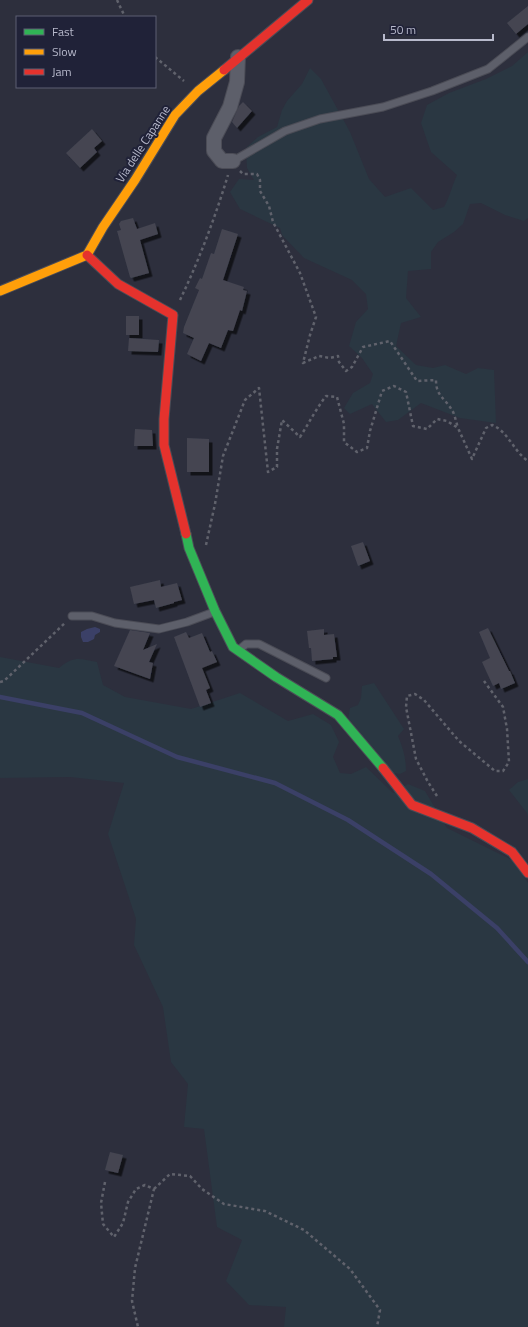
<svg xmlns="http://www.w3.org/2000/svg" width="528" height="1327" font-family="'Titillium Web',sans-serif">
	<style>
		.green { fill: #2a3742 }
		.water { fill: #3b4067 }
		.lines { fill: none; stroke-linecap: round; stroke-linejoin: round }
		.stream { stroke: #3b4067; stroke-width: 4.5 }
		.building { fill: #444551; filter: url(#shadow) }
		.lane-casing { stroke: #4b4c56; stroke-width: 9 }
		.street-casing { stroke: #4b4c56; stroke-width: 16 }
		.fast-casing { stroke: #4b4c56; stroke-width: 11 }
		.slow-casing { stroke: #4b4c56; stroke-width: 11 }
		.jam-casing { stroke: #4b4c56; stroke-width: 11 }
		.path { stroke: #60626c; stroke-width: 2.5; stroke-dasharray: 3 3; stroke-linecap: butt }
		.lane { stroke: #5d5f6a; stroke-width: 7 }
		.street { stroke: #5d5f6a; stroke-width: 14 }
		.fast { stroke: #30b455; stroke-width: 9 }
		.slow { stroke: #ff9f0a; stroke-width: 9 }
		.jam { stroke: #e5322d; stroke-width: 9 }
		.labels { text-anchor: middle; stroke-width: 4; stroke-linejoin: round; paint-order: stroke }
		.street-label { font-size: 12px; fill: #b8bacc; stroke: #202238 }
	</style>
	<defs>
		<filter id="shadow"><feDropShadow dx="3.5" dy="3.5" stdDeviation="0" flood-color="#0009"/></filter>
	</defs>
	<rect width="100%" height="100%" fill="#2d2f3d"/>
	<path class="green" d="M528,52V218L524,221L505,215L481,203L470,204L463,224L454,232L438,242L431,252V269L408,271L406,298L421,317L401,323L396,346L416,365L433,368L445,365L466,374L478,368L494,370L496,423L460,418L421,403L398,420L386,422L372,404L350,414L344,408L353,393L370,383L373,374L362,358L349,346L356,322L368,309L366,294L352,280L304,258L282,235L280,228L240,209L230,192L239,179L254,180L247,168L246,148L258,137L277,127L282,110L287,101L302,84L310,68L321,79L350,132L369,179L385,197L411,188L433,210L444,207C450,196 452,186 457,175L431,152L421,123L427,105L449,93L486,79L512,66Z
		M0,657L59,668C73,656 79,658 97,662L103,685L125,697L191,709L240,693L288,721L313,714L331,725L339,742L333,757L340,773L351,774L366,767L393,793L408,784L425,791L447,828L514,861L528,883V1327H284L286,1307L249,1305L226,1281L242,1240L217,1227L204,1129L184,1127L188,1084L171,1062L163,1007L134,945L136,919L108,834L124,783L70,777L0,778Z
		M374,683L404,729L398,736C403,748 406,758 406,771L400,774L381,771L348,719L350,708L358,705L361,698L362,686Z
		M528,779V817L527,813L509,790L518,782Z"/>
	<path class="water" d="M95,627L100,629V632L95,635L94,639L88,642H83L81,637V632L87,629Z"/>
	<g class="lines">
		<path class="stream" d="M0,697L82,713L177,757L275,783L348,820L431,874L497,928L528,962"/>
	</g>
	<path class="building" d="M528,6V24L516,34L507,23Z
		M243,102L252,111L237,128L232,122L239,106Z
		M92,129L102,141L94,148L97,152L80,168L66,153Z
		M133,218L137,229L155,223L158,234L140,240L149,273L131,278L130,277L117,231L121,230L119,224L121,221Z
		M222,229L238,234L223,280L244,287L243,290L247,291L242,311L240,310L233,331L228,330L221,348L209,343L201,361L187,354L194,338L183,333L184,327L199,290L195,288L200,278L202,279L211,253L214,254Z
		M126,316H139V335H126Z
		M129,338L159,340L158,352L128,351Z
		M135,429L152,430L153,446H134Z
		M187,438L209,439V472H187Z
		M363,542L370,561L358,566L351,546Z
		M160,580L161,587L177,583L182,600L174,602V603L156,608L154,600L134,604L130,587Z
		M488,628L509,671H510L515,683L501,689L499,683L493,686L482,662L490,658L479,632Z
		M324,629V635L334,634L337,657H333V659L312,661L311,648H309L307,631Z
		M130,630L150,633L143,650L157,644L149,662L153,663L150,679L114,666Z
		M186,632L189,638L202,633L210,652L212,651L217,662L202,668L210,688L206,690L211,703L200,707L174,637Z
		M110,1152L123,1155L118,1173L105,1170Z"/>
	<g class="lines">
		<g class="lane-casing">
			<path id="lane" d="M233,161L285,131L320,119L383,107L432,91L488,69L528,37
				M72,616H92L115,623L159,629L187,622L214,612
				M240,649L246,644H259L326,678"/>
		</g>
		<g class="street-casing">
			<path id="street" d="M233,161H222L214,151V138L230,107L237,82L238,57"/>
		</g>
		<g class="fast-casing">
			<path id="fast" d="M186,534L189,548L215,611L233,647L276,677L338,715L383,768"/>
		</g>
		<g class="slow-casing">
			<path id="slow" d="M0,291L87,255L103,227L135,180L175,115L198,91L224,70"/>
		</g>
		<g class="jam-casing">
			<path id="jam" d="M224,70L308,0
				M87,255L118,284L173,315L164,419V445L186,534
				M383,768L412,805L472,828L512,852L528,873"/>
		</g>
		<path class="path" d="M117,0L125,17
			M155,57L184,81
			M240,171L243,174H257L260,180V191L269,206L273,222L300,273L316,317L310,335L303,363L319,356L330,358L338,356L339,362L346,371L352,367L363,347L390,341L417,381L436,380C436,396 444,397 452,410C455,415 456,422 458,428
			M180,300C199,260 215,218 228,175
			M206,545L215,504L223,456L245,400L259,388L268,472L277,467V449L282,420L300,437C309,423 316,409 326,396L337,397L344,424V442L357,452L367,448L370,431L382,391L394,386L406,392L413,426L427,429L437,419L447,421L458,428L472,459L486,428L492,425C508,431 514,452 528,461
			M0,682L4,681L66,622
			M437,796L428,782L416,759L406,707L407,696L415,694L424,700L459,741L495,771H503L509,762L507,729L503,707L484,681
			M105,1182L101,1203L103,1224L114,1237L123,1223L128,1202L136,1189L145,1185L154,1189L135,1268L132,1301L138,1327
			M154,1189L170,1174L190,1176L202,1189L224,1204L265,1211L304,1230L350,1269L380,1310L377,1327"/>
		<use href="#lane" class="lane"/>
		<use href="#street" class="street"/>
		<use href="#fast" class="fast"/>
		<use href="#slow" class="slow"/>
		<use href="#jam" class="jam"/>
	</g>
	<g class="labels">
		<g class="street-label">
			<text transform="translate(143 144) rotate(-57)" y="4">Via delle Capanne</text>
		</g>
	</g>
	<rect x="16" y="16" width="140" height="72" fill="#202238" stroke="#5d5f73"/>
	<rect x="24" y="29" width="20" height="6" fill="#30b455" stroke="#5d5f73"/>
	<text x="52" y="36" font-size="12" fill="#b8bacc">Fast</text>
	<rect x="24" y="49" width="20" height="6" fill="#ff9f0a" stroke="#5d5f73"/>
	<text x="52" y="56" font-size="12" fill="#b8bacc">Slow</text>
	<rect x="24" y="69" width="20" height="6" fill="#e5322d" stroke="#5d5f73"/>
	<text x="52" y="76" font-size="12" fill="#b8bacc">Jam</text>
	<path d="M384 34v6h109v-6" fill="none" stroke="#b8bacc" stroke-width="2"/>
	<text x="390" y="34" font-size="12" fill="#b8bacc" stroke="#202238" stroke-width="3" paint-order="stroke">50 m</text>
</svg>
